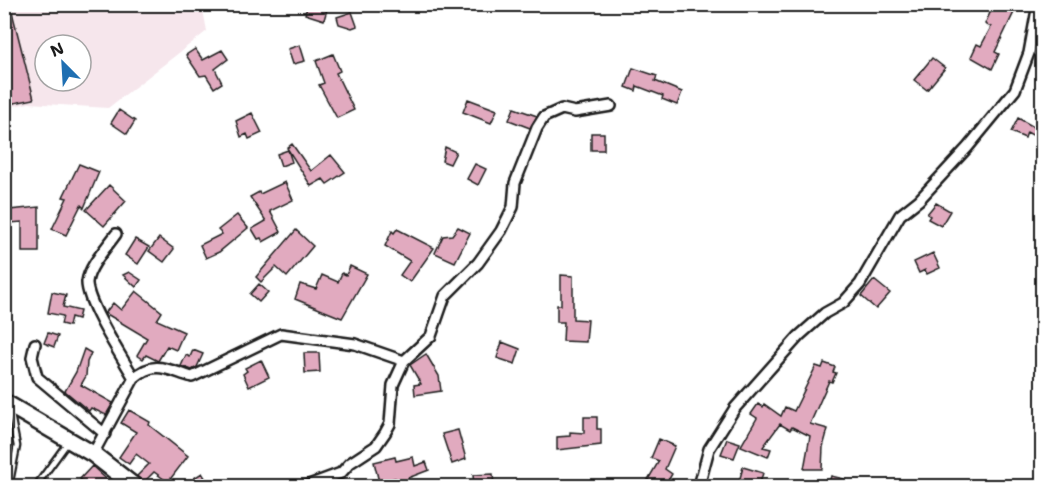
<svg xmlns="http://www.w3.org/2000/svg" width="1047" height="491" font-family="'Shantell Sans',sans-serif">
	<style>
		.built { fill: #f6e6ec; fill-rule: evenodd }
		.building { fill: #e1aabf; stroke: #1c1c1c; stroke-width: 1.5 }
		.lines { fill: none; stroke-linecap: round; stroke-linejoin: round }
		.lane-casing { stroke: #1c1c1c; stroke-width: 9 }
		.street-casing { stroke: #1c1c1c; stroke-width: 14 }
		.primary-casing { stroke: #1c1c1c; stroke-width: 20 }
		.lane { stroke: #fff; stroke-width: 4.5 }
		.street { stroke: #fff; stroke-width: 9 }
		.primary { stroke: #fff; stroke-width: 15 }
	</style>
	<rect width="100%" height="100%" fill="#fff"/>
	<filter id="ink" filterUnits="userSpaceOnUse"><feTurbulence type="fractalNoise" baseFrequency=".0167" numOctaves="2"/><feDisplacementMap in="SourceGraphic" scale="12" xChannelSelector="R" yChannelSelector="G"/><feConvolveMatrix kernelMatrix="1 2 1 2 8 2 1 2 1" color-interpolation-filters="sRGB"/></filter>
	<g filter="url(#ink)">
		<path class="built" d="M5,5H202L207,31L108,108L29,103L5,108ZM45,45H81V81H45Z"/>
		<path class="building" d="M4,4H10L34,99L4,105Z
			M308,4L328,6L324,20L305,14Z
			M994,4H1018L995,52L999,54L992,69L971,57L977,44L981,46L991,27L985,24Z
			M352,12L357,26L352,28L339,24L337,17Z
			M300,45L305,61L293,64L288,49Z
			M195,49L203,60L222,50L228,59L215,69L222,83L214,88L206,75L200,76L186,55Z
			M333,54L340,71L336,73L354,110L337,118L319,85L324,83L316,61Z
			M932,58L945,68L927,90L914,80Z
			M633,68L657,76L655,81L682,92L677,105L662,99L663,96L637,86L636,91L626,87Z
			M468,99L497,110L491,123L463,112Z
			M514,108L537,116L530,128L509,120Z
			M119,110L135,121L127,134L111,123Z
			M252,113L262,133L249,139L247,134L241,137L236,121Z
			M1018,118L1041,131L1038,138L1027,132L1025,138L1011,132Z
			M591,133H604V150H591Z
			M292,144L311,171L331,155L345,172L327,184L323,179L311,186L287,148Z
			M445,147L456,152L450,164L442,161Z
			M288,150L292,162L281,166L277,154Z
			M79,164L99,172L84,208L81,205L66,235L52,229L67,198L63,197Z
			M475,164L486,169L478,185L467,179Z
			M285,182L293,200L270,211L281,232L263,242L261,238L258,239L252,229L266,221L250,197L259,192L260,194Z
			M109,185L126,201L104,226L86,210Z
			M936,203L950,211L941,226L928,219L930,216L927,214Z
			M39,207V252H22V222L10,223L9,210Z
			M237,215L248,228L219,252L206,258L200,245L222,234L218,230Z
			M458,227L470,233L455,262L435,253L443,236L452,235Z
			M397,229L434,248L410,282L400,275L410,261L385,246L392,231L394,233Z
			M296,230L313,246L287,277L276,267L261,282L256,277Z
			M159,238L174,249L164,262L149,251Z
			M135,239L149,247L138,264L125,255Z
			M933,253L940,268L927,274L925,270L919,273L914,262Z
			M350,266L367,274L342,318L295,299L300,284L316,289L322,275L338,282L342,273L346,275Z
			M129,272L141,280L136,287L123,275Z
			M561,275L573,276V319L588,320L586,342L563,341L564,322H557V305H561Z
			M874,280L890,293L876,309L861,296Z
			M259,284L268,292L259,302L250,294Z
			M136,291L162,312L157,320L184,332L176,350L167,346L158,361L146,355L143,359L137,355L147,338L105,313L113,303L121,310Z
			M52,292L66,295L63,307L80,311L78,319L71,317L69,326L61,324L63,316L48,313Z
			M48,333L58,336L54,347L44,343Z
			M502,342L520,349L515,364L497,358Z
			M84,349L91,353L87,362L86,376L81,385L113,403L106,415L91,408L89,411L65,391L76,372Z
			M193,350L203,354L197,367L192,370L181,366L186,355L190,357Z
			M304,353H319L320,372L305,373Z
			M426,354L439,376L441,391L415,395L414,385L421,384L410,365Z
			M261,360L269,377L249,387L243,374L247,371L245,368Z
			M824,363L835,367L833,372L836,373L832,382L829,381L810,424L828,429L823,447L822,469H804L810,436L792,427L790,430L780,424L763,447L771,449L768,457L741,446L757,418L751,414L758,404L763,407L764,404L781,416L785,407L794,411L816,366L822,368Z
			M129,410L150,422L149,425L188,456L168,482L154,472L143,483L137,476L149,464L136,454L129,464L119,457L136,432L121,423Z
			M584,417H597V429H601V445L557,450V437L570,436V432L584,433Z
			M458,430L466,459L452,464L442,434Z
			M659,439L675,446L665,469L672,474L665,486H652L646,483L659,461L651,458Z
			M727,439L740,443L734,458L721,454Z
			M395,457L396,461L413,457L415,466L426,462L429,470L408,478L410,486H397L395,478L379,482L374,462Z
			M92,466L114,486H89L80,479Z
			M743,467L763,473L759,486L739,482Z
			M202,473L210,486H199L194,478Z
			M493,474L494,486H474L473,475Z
			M831,476L844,479L842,486H828Z"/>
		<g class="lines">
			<g class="lane-casing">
				<path id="lane" d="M9,486L17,446L10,410
					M36,486L68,442"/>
			</g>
			<g class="street-casing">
				<path id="street" d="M116,234C107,247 89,266 87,282C86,302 123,359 134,378
					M35,344L32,357L37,377L105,434
					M93,454L134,378C155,359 168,370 192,377L281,334L355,344L404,361
					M306,486L341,473L350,463L376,446L385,433L390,424L393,385L404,361L431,336L445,296L478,263L501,231L513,207L515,183L537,128L544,117L562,109L575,112L611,106
					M699,486L709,449L735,408L799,336L825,313L843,303L860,284L900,215L919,200L968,147L1015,90L1029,53L1038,4"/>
			</g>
			<g class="primary-casing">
				<path id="primary" d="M4,402L93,454L134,486"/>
			</g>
			<use href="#lane" class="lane"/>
			<use href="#street" class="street"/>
			<use href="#primary" class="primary"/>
		</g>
	</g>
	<rect width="1047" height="491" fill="none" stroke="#fff" stroke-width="24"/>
	<rect x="12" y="12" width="1023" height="467" fill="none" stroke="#1c1c1c" stroke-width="2" filter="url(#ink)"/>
	<g transform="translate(63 63) rotate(336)"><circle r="28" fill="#ffffff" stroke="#a4a4a4" stroke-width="1.5"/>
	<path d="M0-4.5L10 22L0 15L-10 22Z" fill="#1f6fb2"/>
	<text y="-9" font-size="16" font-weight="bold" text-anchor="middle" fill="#1c1c1c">N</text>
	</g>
</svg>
